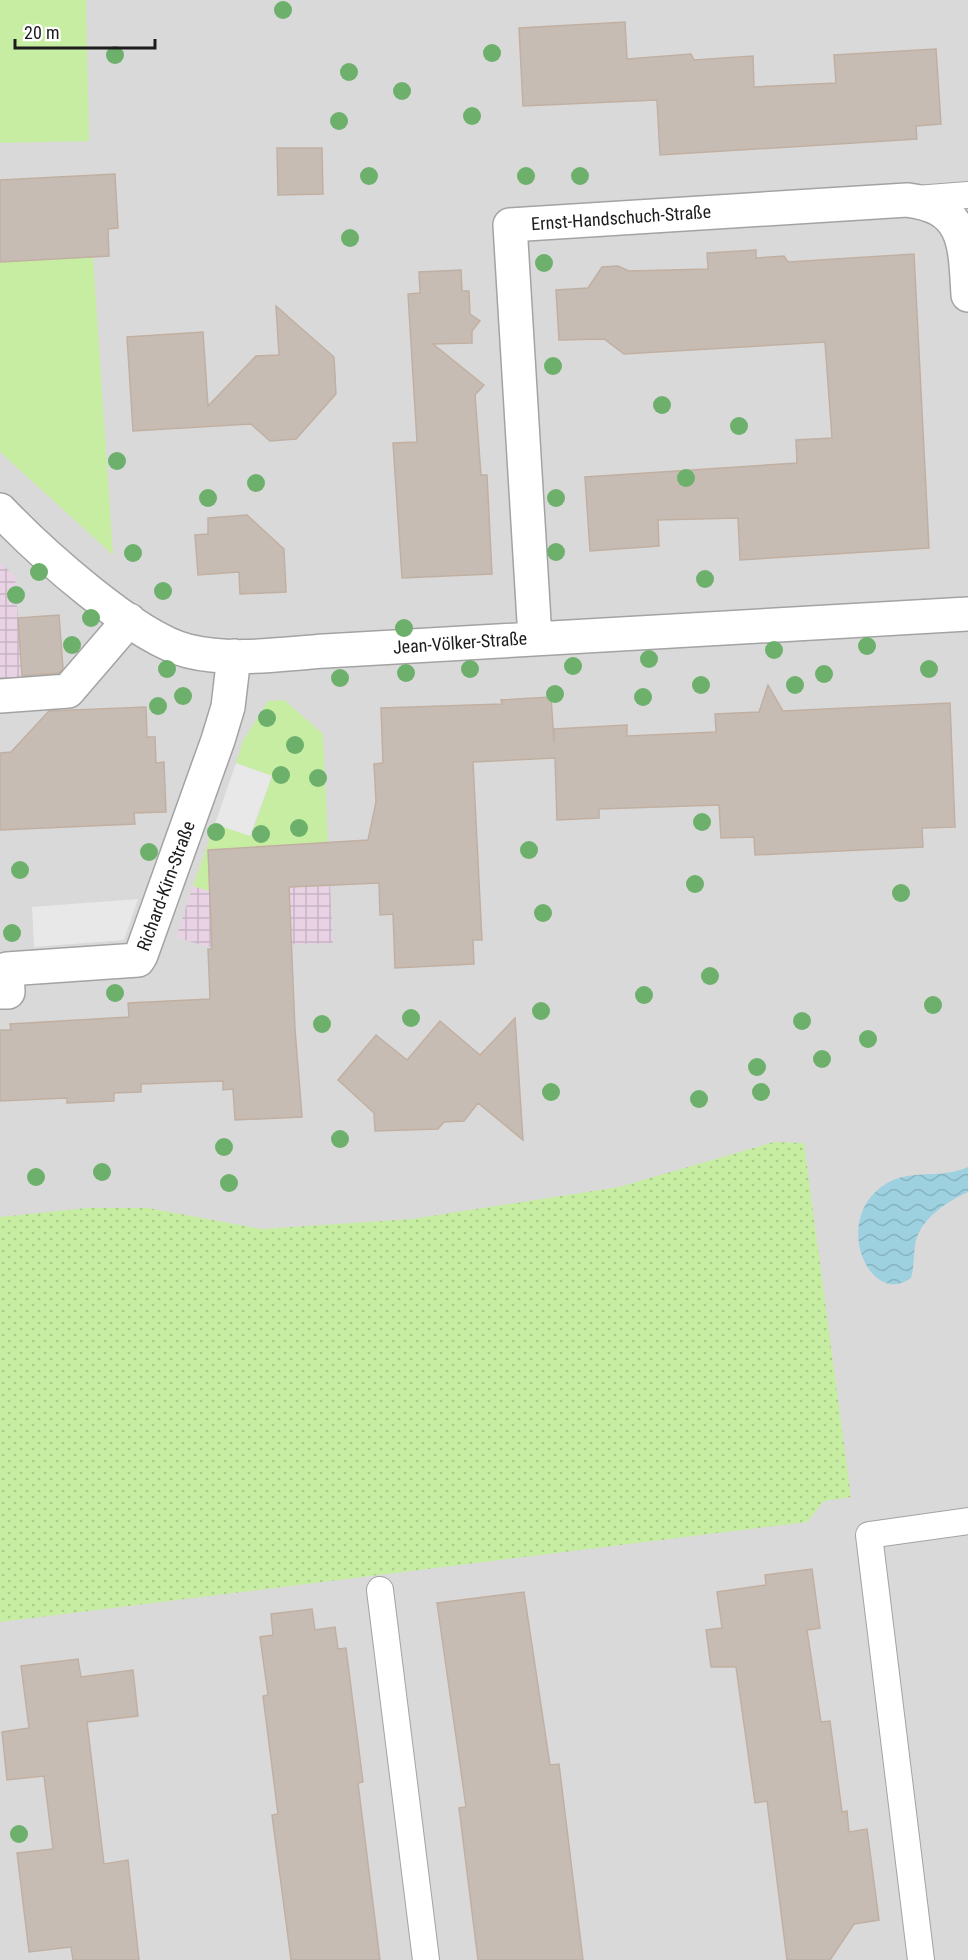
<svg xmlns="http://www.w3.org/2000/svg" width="968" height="1960" font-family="'Roboto Condensed',sans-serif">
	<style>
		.residential { fill: #dad9d9 }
		.industrial { fill: url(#industrial-grid) }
		.grass { fill: #c7eda2 }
		.garden { fill: url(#garden-dots) }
		.parking { fill: #e8e8e8 }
		.water { fill: url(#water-waves) }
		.building { fill: #c6bcb4; stroke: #c1b0a2; stroke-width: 1.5 }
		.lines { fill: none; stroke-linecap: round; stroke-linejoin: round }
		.lane-casing { stroke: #a3a3a3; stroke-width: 28 }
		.street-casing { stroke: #a3a3a3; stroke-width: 36 }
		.lane { stroke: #fff; stroke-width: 26 }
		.street { stroke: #fff; stroke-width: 33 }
		.tree { fill: #6db06c }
		.labels { text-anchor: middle; stroke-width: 4.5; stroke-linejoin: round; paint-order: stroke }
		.street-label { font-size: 18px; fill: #1c1c1c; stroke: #fff }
	</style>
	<defs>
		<pattern id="industrial-grid" width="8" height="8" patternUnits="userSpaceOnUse" patternTransform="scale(1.5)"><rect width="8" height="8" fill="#e8d2e4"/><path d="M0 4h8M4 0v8" fill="none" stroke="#c6b4c3"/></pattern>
		<pattern id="garden-dots" width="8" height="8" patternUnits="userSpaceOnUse" patternTransform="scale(1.5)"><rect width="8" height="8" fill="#c7eda2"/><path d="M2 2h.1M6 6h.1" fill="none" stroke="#aacb8b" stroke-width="1.8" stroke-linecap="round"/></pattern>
		<pattern id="water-waves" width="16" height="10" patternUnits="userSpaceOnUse" patternTransform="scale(1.5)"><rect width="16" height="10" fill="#9dd1e0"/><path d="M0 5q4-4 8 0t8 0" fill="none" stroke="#87b3c0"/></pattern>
	</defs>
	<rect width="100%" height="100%" fill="#eeeae0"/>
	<path class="residential" d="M0,0H968V1960H0Z"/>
	<path class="industrial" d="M0,563L15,576L22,680L0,682Z
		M330,884L333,943L208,947L176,937L193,886L210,891Z"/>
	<path class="grass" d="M0,0H86L89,141L0,143Z
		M93,257L113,555L0,452V262Z
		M284,700L323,734L328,844L208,850L209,891L193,886L215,824L251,836L272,776L236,763L243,741L268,701Z"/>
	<path class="garden" d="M774,1142L804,1143L851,1497L824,1501L807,1522L0,1622V1217L87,1208H148L261,1229L412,1219L619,1187Z"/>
	<path class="parking" d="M236,763L272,776L250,836L215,824Z
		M138,899L124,940L34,947L32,907Z"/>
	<path class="water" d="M968,1167V1192C948,1201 923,1217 916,1240C913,1252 915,1265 911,1278C870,1309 829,1218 887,1183C911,1169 943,1179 968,1167Z"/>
	<path class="building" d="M625,22L627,59L691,54L694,60L753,56L754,87L836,83L834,55L936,49L941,124L916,126L917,139L660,155L657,100L523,106L519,28Z
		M277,148H322L323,194L278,195Z
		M115,174L118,228L108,229L109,256L0,262V180Z
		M756,250V258L784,256L788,262L914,254L929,548L740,560L738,518L658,520L659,546L590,551L585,477L797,463L796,440L832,438L825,342L624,354L604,339L559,340L556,290L588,288L602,267L618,266L629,271L708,269L707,253Z
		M461,270L462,291H469L470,314L480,321L472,331V343L433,344L484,385L475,395L481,475H487L492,574L402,578L393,443L417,442L408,294L420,293L419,272Z
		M276,306L334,357L336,394L296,439L270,441L251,424L133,431L127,337L203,332L208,406L256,356L279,355Z
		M247,515L284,549L286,592L240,594L239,572L198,575L195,535L208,534V518Z
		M59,615L63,668L59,673L22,676L18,618Z
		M768,685L783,711L950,703L955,827L922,828L923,847L755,855L754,837L721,838L719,805L599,809V818L557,820L555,758L473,762L482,940H473L474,964L395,968L393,914L380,915L379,883L289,887L295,1029L302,1117L235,1120L233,1089L223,1090V1081L141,1084V1092L114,1093V1101L67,1103V1098L0,1101V1030H11L10,1024L129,1017L128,1003L210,999L208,949H212L208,850L368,840L376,802L374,764L383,763L381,708L502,704L501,700L551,697L554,742V729L627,725V736L716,732L715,714L759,712Z
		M146,707L147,737H155L156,763L164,762L166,812L134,813L135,824L0,830V753L11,752L49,711Z
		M515,1018L523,1140L478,1103L464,1121L444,1122L438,1129L375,1131L374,1113L338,1080L376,1035L407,1060L440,1021L480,1055Z
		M812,1569L820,1628L807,1630L821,1722L830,1721L842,1812L847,1811L849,1832L867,1829L879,1920L854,1924L830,1960H787L767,1801L755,1803L736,1667H711L706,1630L722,1628L717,1592L766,1585L765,1575Z
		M524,1592L550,1765L559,1764L583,1960H478L459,1808L466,1807L437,1603Z
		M312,1609L315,1630L335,1627L338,1649L346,1648L363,1782L358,1783L380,1960H291L272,1815L278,1814L263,1696L268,1695L260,1637L273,1635L271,1614Z
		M78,1659L81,1677L133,1670L138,1716L87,1722L104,1864L128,1860L139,1960H73L71,1947L29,1952L17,1853L53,1849L44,1776L7,1780L2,1732L29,1728L21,1666Z"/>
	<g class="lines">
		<g class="lane-casing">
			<path id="lane" d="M916,199L968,195
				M380,1590L426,1960
				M921,1960L869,1535L968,1521"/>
		</g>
		<g class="street-casing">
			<path id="street" d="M0,510C39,551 135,638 188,651C232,662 280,654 325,651L968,614
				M535,638L510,225L907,200C967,207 965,245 968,295
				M0,696L68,691L129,620
				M0,992H8L7,969L138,960L141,955L218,740L228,707L234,656"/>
		</g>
		<use href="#lane" class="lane"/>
		<use href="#street" class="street"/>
	</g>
	<g class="tree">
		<circle cx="283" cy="10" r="9"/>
		<circle cx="492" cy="53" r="9"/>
		<circle cx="115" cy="55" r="9"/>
		<circle cx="349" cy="72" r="9"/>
		<circle cx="402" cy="91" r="9"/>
		<circle cx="472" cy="116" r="9"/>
		<circle cx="339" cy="121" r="9"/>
		<circle cx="369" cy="176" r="9"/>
		<circle cx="526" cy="176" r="9"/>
		<circle cx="580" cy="176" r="9"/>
		<circle cx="350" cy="238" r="9"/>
		<circle cx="544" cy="263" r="9"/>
		<circle cx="553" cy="366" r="9"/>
		<circle cx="662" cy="405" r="9"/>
		<circle cx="739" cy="426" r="9"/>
		<circle cx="117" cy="461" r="9"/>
		<circle cx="686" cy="478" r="9"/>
		<circle cx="256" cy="483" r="9"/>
		<circle cx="208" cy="498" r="9"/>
		<circle cx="556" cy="498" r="9"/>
		<circle cx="556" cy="552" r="9"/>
		<circle cx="133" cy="553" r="9"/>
		<circle cx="39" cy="572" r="9"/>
		<circle cx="705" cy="579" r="9"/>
		<circle cx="163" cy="591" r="9"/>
		<circle cx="16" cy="595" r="9"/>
		<circle cx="91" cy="618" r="9"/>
		<circle cx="404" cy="628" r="9"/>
		<circle cx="72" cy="645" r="9"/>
		<circle cx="867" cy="646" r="9"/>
		<circle cx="774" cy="650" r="9"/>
		<circle cx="649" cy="659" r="9"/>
		<circle cx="573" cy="666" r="9"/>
		<circle cx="167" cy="669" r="9"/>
		<circle cx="470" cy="669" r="9"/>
		<circle cx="929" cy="669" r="9"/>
		<circle cx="406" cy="673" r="9"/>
		<circle cx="824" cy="674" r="9"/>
		<circle cx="340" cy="678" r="9"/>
		<circle cx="701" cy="685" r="9"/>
		<circle cx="795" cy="685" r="9"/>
		<circle cx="555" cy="694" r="9"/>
		<circle cx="183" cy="696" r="9"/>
		<circle cx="643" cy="697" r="9"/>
		<circle cx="158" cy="706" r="9"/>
		<circle cx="267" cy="718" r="9"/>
		<circle cx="295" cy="745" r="9"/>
		<circle cx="281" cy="775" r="9"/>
		<circle cx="318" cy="778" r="9"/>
		<circle cx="702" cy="822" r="9"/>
		<circle cx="299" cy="828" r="9"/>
		<circle cx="216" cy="832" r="9"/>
		<circle cx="261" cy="834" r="9"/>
		<circle cx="529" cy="850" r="9"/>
		<circle cx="149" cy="852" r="9"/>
		<circle cx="20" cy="870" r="9"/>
		<circle cx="695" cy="884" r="9"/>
		<circle cx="901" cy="893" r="9"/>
		<circle cx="543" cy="913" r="9"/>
		<circle cx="12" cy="933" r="9"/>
		<circle cx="710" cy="976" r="9"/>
		<circle cx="115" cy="993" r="9"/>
		<circle cx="644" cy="995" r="9"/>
		<circle cx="933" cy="1005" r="9"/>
		<circle cx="541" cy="1011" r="9"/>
		<circle cx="411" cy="1018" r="9"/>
		<circle cx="802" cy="1021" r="9"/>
		<circle cx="322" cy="1024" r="9"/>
		<circle cx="868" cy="1039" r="9"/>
		<circle cx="822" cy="1059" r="9"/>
		<circle cx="757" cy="1067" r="9"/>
		<circle cx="551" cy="1092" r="9"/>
		<circle cx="761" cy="1092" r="9"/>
		<circle cx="699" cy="1099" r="9"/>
		<circle cx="340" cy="1139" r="9"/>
		<circle cx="224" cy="1147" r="9"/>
		<circle cx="102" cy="1172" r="9"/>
		<circle cx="36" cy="1177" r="9"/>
		<circle cx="229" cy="1183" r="9"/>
		<circle cx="19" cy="1834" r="9"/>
	</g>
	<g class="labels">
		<g class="street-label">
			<text transform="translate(621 218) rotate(-4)" y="6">Ernst-Handschuch-Straße</text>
			<text transform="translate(460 643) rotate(-4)" y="6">Jean-Völker-Straße</text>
			<text transform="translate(166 886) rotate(-70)" y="6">Richard-Kirn-Straße</text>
		</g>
	</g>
	<path d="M15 39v9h140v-9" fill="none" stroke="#1c1c1c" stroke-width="3"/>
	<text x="24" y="39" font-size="18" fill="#1c1c1c" stroke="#ffffff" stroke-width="4.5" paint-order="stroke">20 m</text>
</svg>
